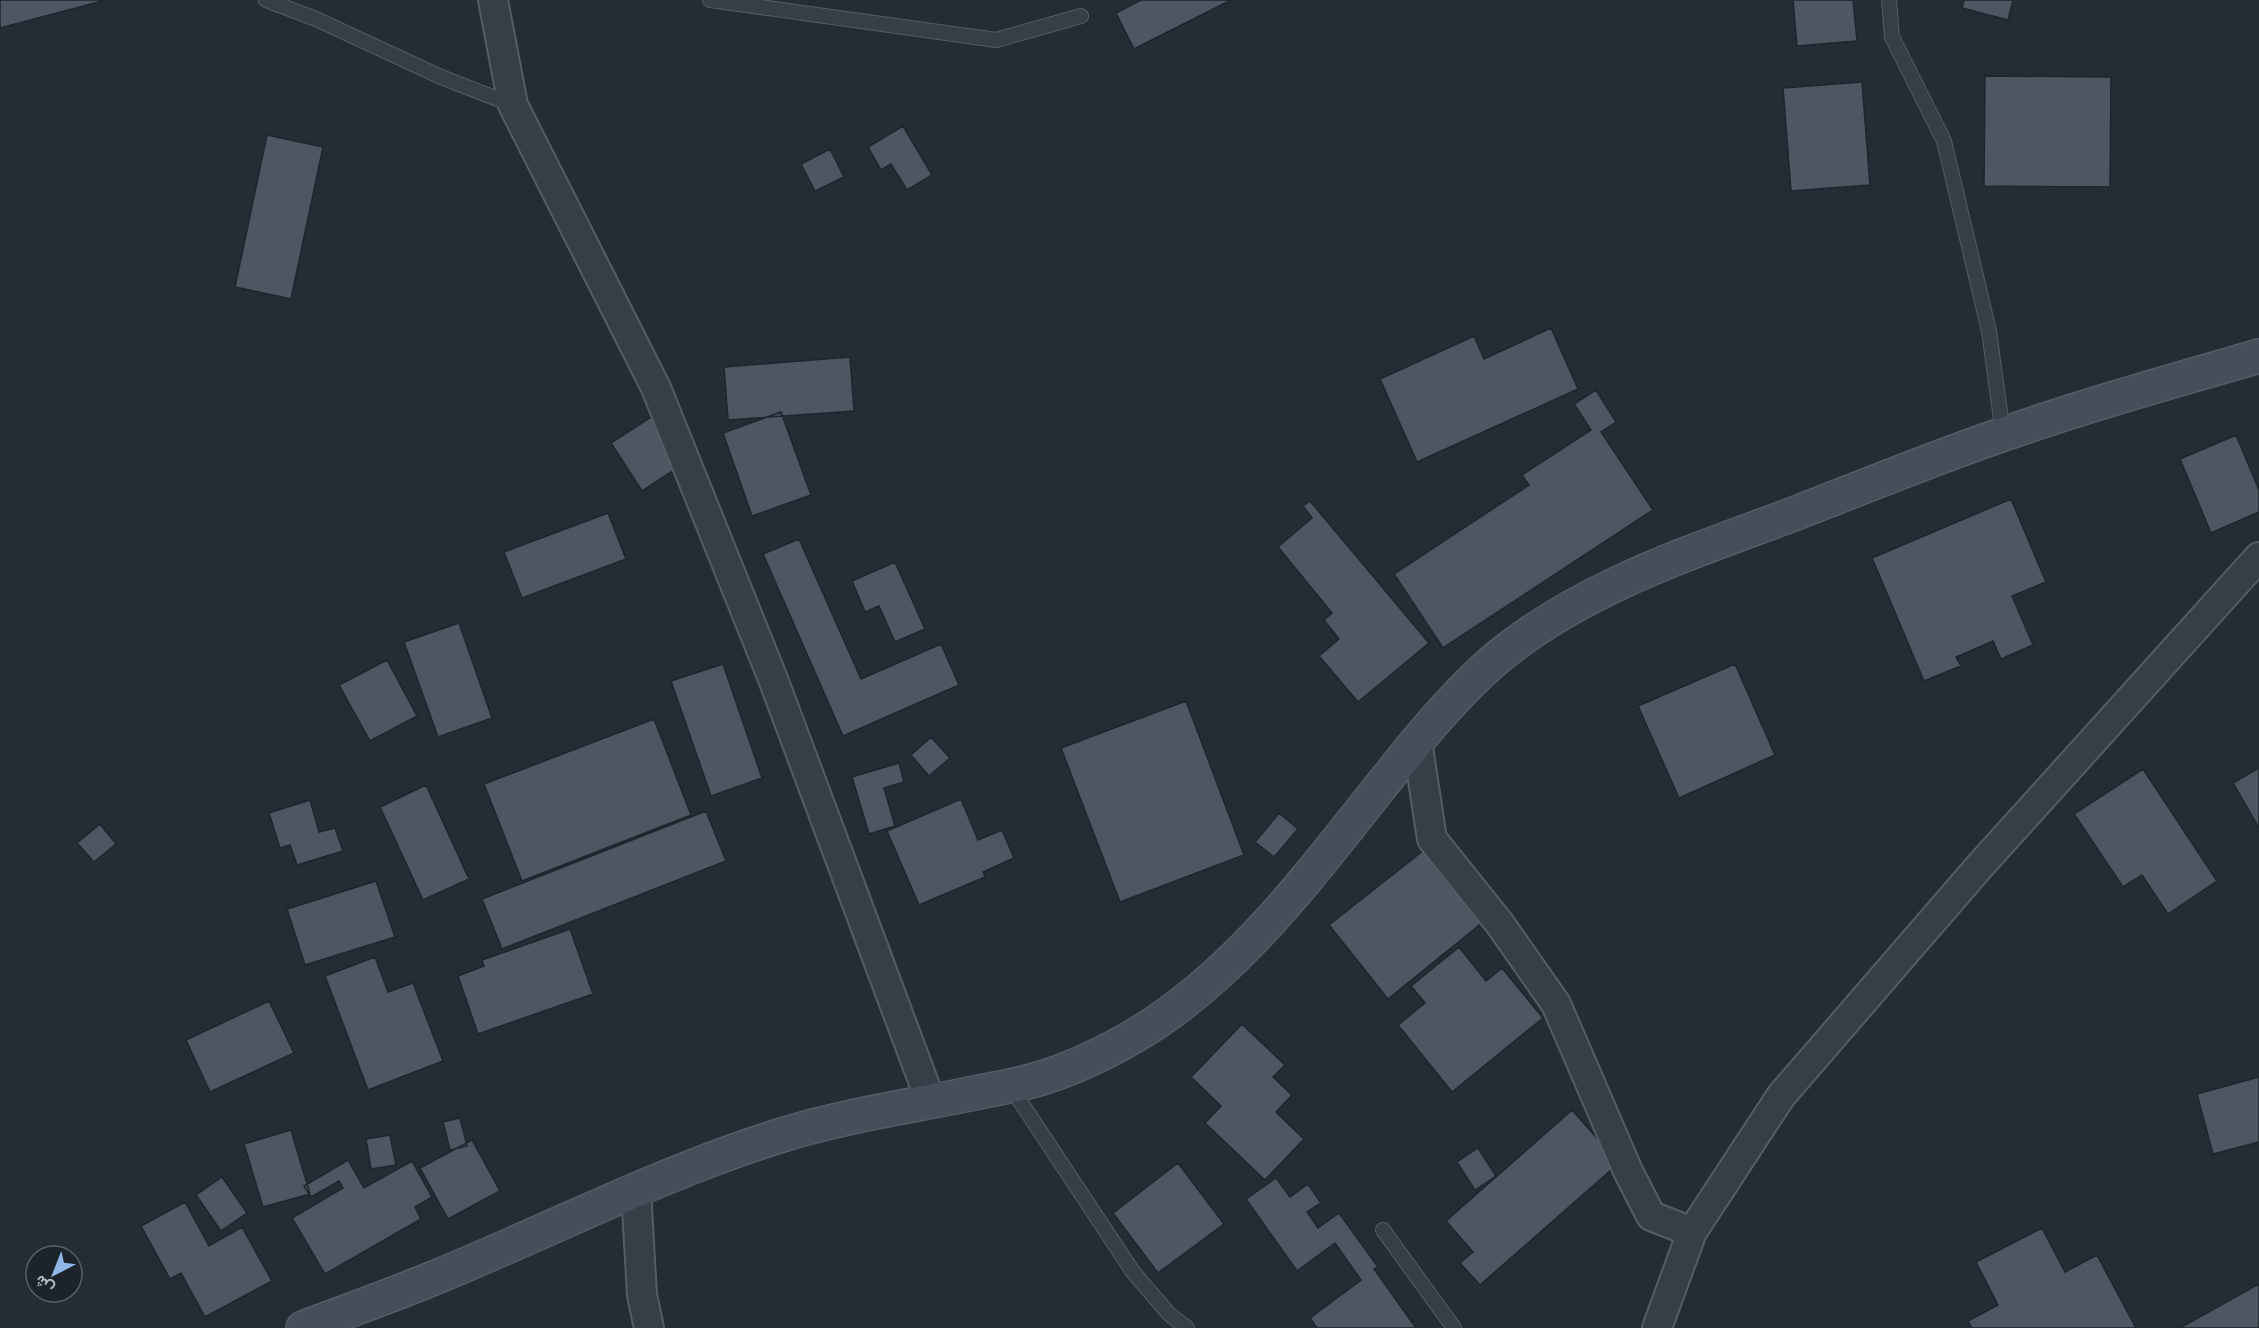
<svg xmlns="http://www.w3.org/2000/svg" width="2259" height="1328" font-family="Signika,Vazirmatn,sans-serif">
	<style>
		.building { fill: #4d5761; stroke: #1e252d; stroke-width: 1.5 }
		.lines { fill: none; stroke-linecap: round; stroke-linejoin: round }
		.lane-casing { stroke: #555c64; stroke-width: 16 }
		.street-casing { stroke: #555c64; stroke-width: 32 }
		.secondary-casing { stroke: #555c64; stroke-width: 36 }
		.lane { stroke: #373e47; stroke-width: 14 }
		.street { stroke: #373e47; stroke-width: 28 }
		.secondary { stroke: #464e59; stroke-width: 33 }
	</style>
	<rect width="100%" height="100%" fill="#242d36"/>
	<path class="building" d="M0,0H106L0,28Z
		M1141,0H1231L1134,49L1116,13Z
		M1793,0H1853L1857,41L1797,46Z
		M1964,0H2013L2008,20L1962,8Z
		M1985,76L2111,77L2110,187L1984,186Z
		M1862,82L1870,185L1791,191L1783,88Z
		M903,126L932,175L907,190L891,164L881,170L868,147Z
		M267,135L323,147L291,299L235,287Z
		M830,149L844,177L815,191L801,164Z
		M1551,328L1578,389L1417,462L1380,379L1474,336L1484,359Z
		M850,357L854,411L728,420L724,367Z
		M1596,390L1616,422L1601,432L1653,510L1443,648L1394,574L1529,485L1522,475L1591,430L1574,404Z
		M781,412L811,495L752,516L723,433Z
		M651,417L682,465L642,491L611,443Z
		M2236,435L2259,490V512L2211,533L2180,459Z
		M2011,499L2046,582L2012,596L2033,645L2001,659L1993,641L1956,657L1961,666L1924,681L1872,558Z
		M1310,501L1429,643L1358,702L1319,656L1339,639L1324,620L1332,613L1278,547L1312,518L1303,506Z
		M608,513L626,559L522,598L504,552Z
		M799,539L861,679L941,644L959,685L843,736L763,554Z
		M895,562L925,629L895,642L879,606L865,612L852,581Z
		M459,623L492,718L438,737L404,642Z
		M387,660L417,716L370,741L339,685Z
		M723,664L762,778L711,796L671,681Z
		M1735,664L1775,755L1679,798L1638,706Z
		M1186,701L1244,855L1120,902L1061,748Z
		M654,719L691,815L522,881L484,784Z
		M931,737L950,758L929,776L911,755Z
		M899,763L904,782L884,788L895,826L869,834L852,777Z
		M2259,768V828L2233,783Z
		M2143,769L2217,881L2168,914L2142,875L2123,887L2074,814Z
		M426,785L469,879L423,900L380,807Z
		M961,799L978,840L1002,830L1014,858L983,872L985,877L919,905L887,831Z
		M310,800L319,832L335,828L343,851L297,865L290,845L280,848L269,813Z
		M706,811L726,861L502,949L482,899Z
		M1279,813L1298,829L1274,857L1255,842Z
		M100,824L116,844L94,862L77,843Z
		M1424,850L1483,922L1388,999L1329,925Z
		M376,881L395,937L305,965L287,909Z
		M570,929L593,994L478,1034L458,976L484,966L482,960Z
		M1459,947L1486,981L1502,968L1543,1018L1452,1092L1398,1025L1425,1003L1411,986Z
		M375,957L388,992L413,983L443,1061L368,1090L325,976Z
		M269,1001L294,1053L210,1092L186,1040Z
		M1242,1024L1285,1065L1273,1077L1292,1095L1276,1112L1304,1139L1265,1180L1205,1123L1221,1106L1191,1077Z
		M2259,1077V1142L2213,1154L2197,1094Z
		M1572,1110L1619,1163L1480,1285L1460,1263L1473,1252L1446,1221Z
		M460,1118L467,1146L450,1150L443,1122Z
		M291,1130L310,1194L263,1207L244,1144Z
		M390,1135L396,1165L371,1169L366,1139Z
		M472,1140L500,1191L448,1219L420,1168Z
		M1478,1148L1496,1176L1475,1190L1457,1162Z
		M348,1160L364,1188L412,1161L432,1197L415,1207L421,1219L325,1274L292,1218L343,1188L339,1181L311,1197L304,1186Z
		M1178,1163L1224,1224L1158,1273L1113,1213Z
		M222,1177L247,1213L221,1231L196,1195Z
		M1276,1178L1290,1197L1308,1184L1321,1203L1307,1212L1318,1228L1339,1213L1378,1267L1374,1269L1416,1328H1317L1310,1318L1361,1280L1335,1243L1297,1271L1246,1199Z
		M185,1202L209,1246L242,1227L272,1281L205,1317L181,1273L170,1279L141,1226Z
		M2042,1228L2065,1272L2097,1255L2136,1328H1972L1968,1321L1998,1305L1976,1262Z
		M2259,1284V1328H2180Z"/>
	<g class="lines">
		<g class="lane-casing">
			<path id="lane" d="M266,0L316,19L441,77L513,105
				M710,0L996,40L1081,16
				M1889,0L1892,37L1944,141L1989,331L2003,434
				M1010,1086L1133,1272L1169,1314L1187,1328
				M1383,1230L1454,1328"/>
		</g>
		<g class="street-casing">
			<path id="street" d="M493,0L513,105L656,388L773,679L931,1102
				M1417,741L1432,839L1500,924L1556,1004L1628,1171L1651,1216L1692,1232
				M636,1190L642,1295L649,1328
				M1657,1328L1692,1232L1781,1096L1979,867L2259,557"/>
		</g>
		<g class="secondary-casing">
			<path id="secondary" d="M303,1328C345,1312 387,1297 429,1280C547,1232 660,1173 782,1135C846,1115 913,1106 979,1092C1001,1088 1023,1084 1045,1077C1076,1067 1107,1052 1136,1035C1242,972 1317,865 1393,771C1423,733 1455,695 1491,663C1577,589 1687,554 1791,515C1861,488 1931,459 2001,435C2086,405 2173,381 2259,356"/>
		</g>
		<use href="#lane" class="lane"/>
		<use href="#street" class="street"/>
		<use href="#secondary" class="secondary"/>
	</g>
	<g transform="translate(54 1274) rotate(222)"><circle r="28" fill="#1d232b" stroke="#595f68" stroke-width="1.5"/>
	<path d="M0-4.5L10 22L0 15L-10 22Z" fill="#91b7e9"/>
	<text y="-9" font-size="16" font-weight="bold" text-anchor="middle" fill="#b2b9c3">ش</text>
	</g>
</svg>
